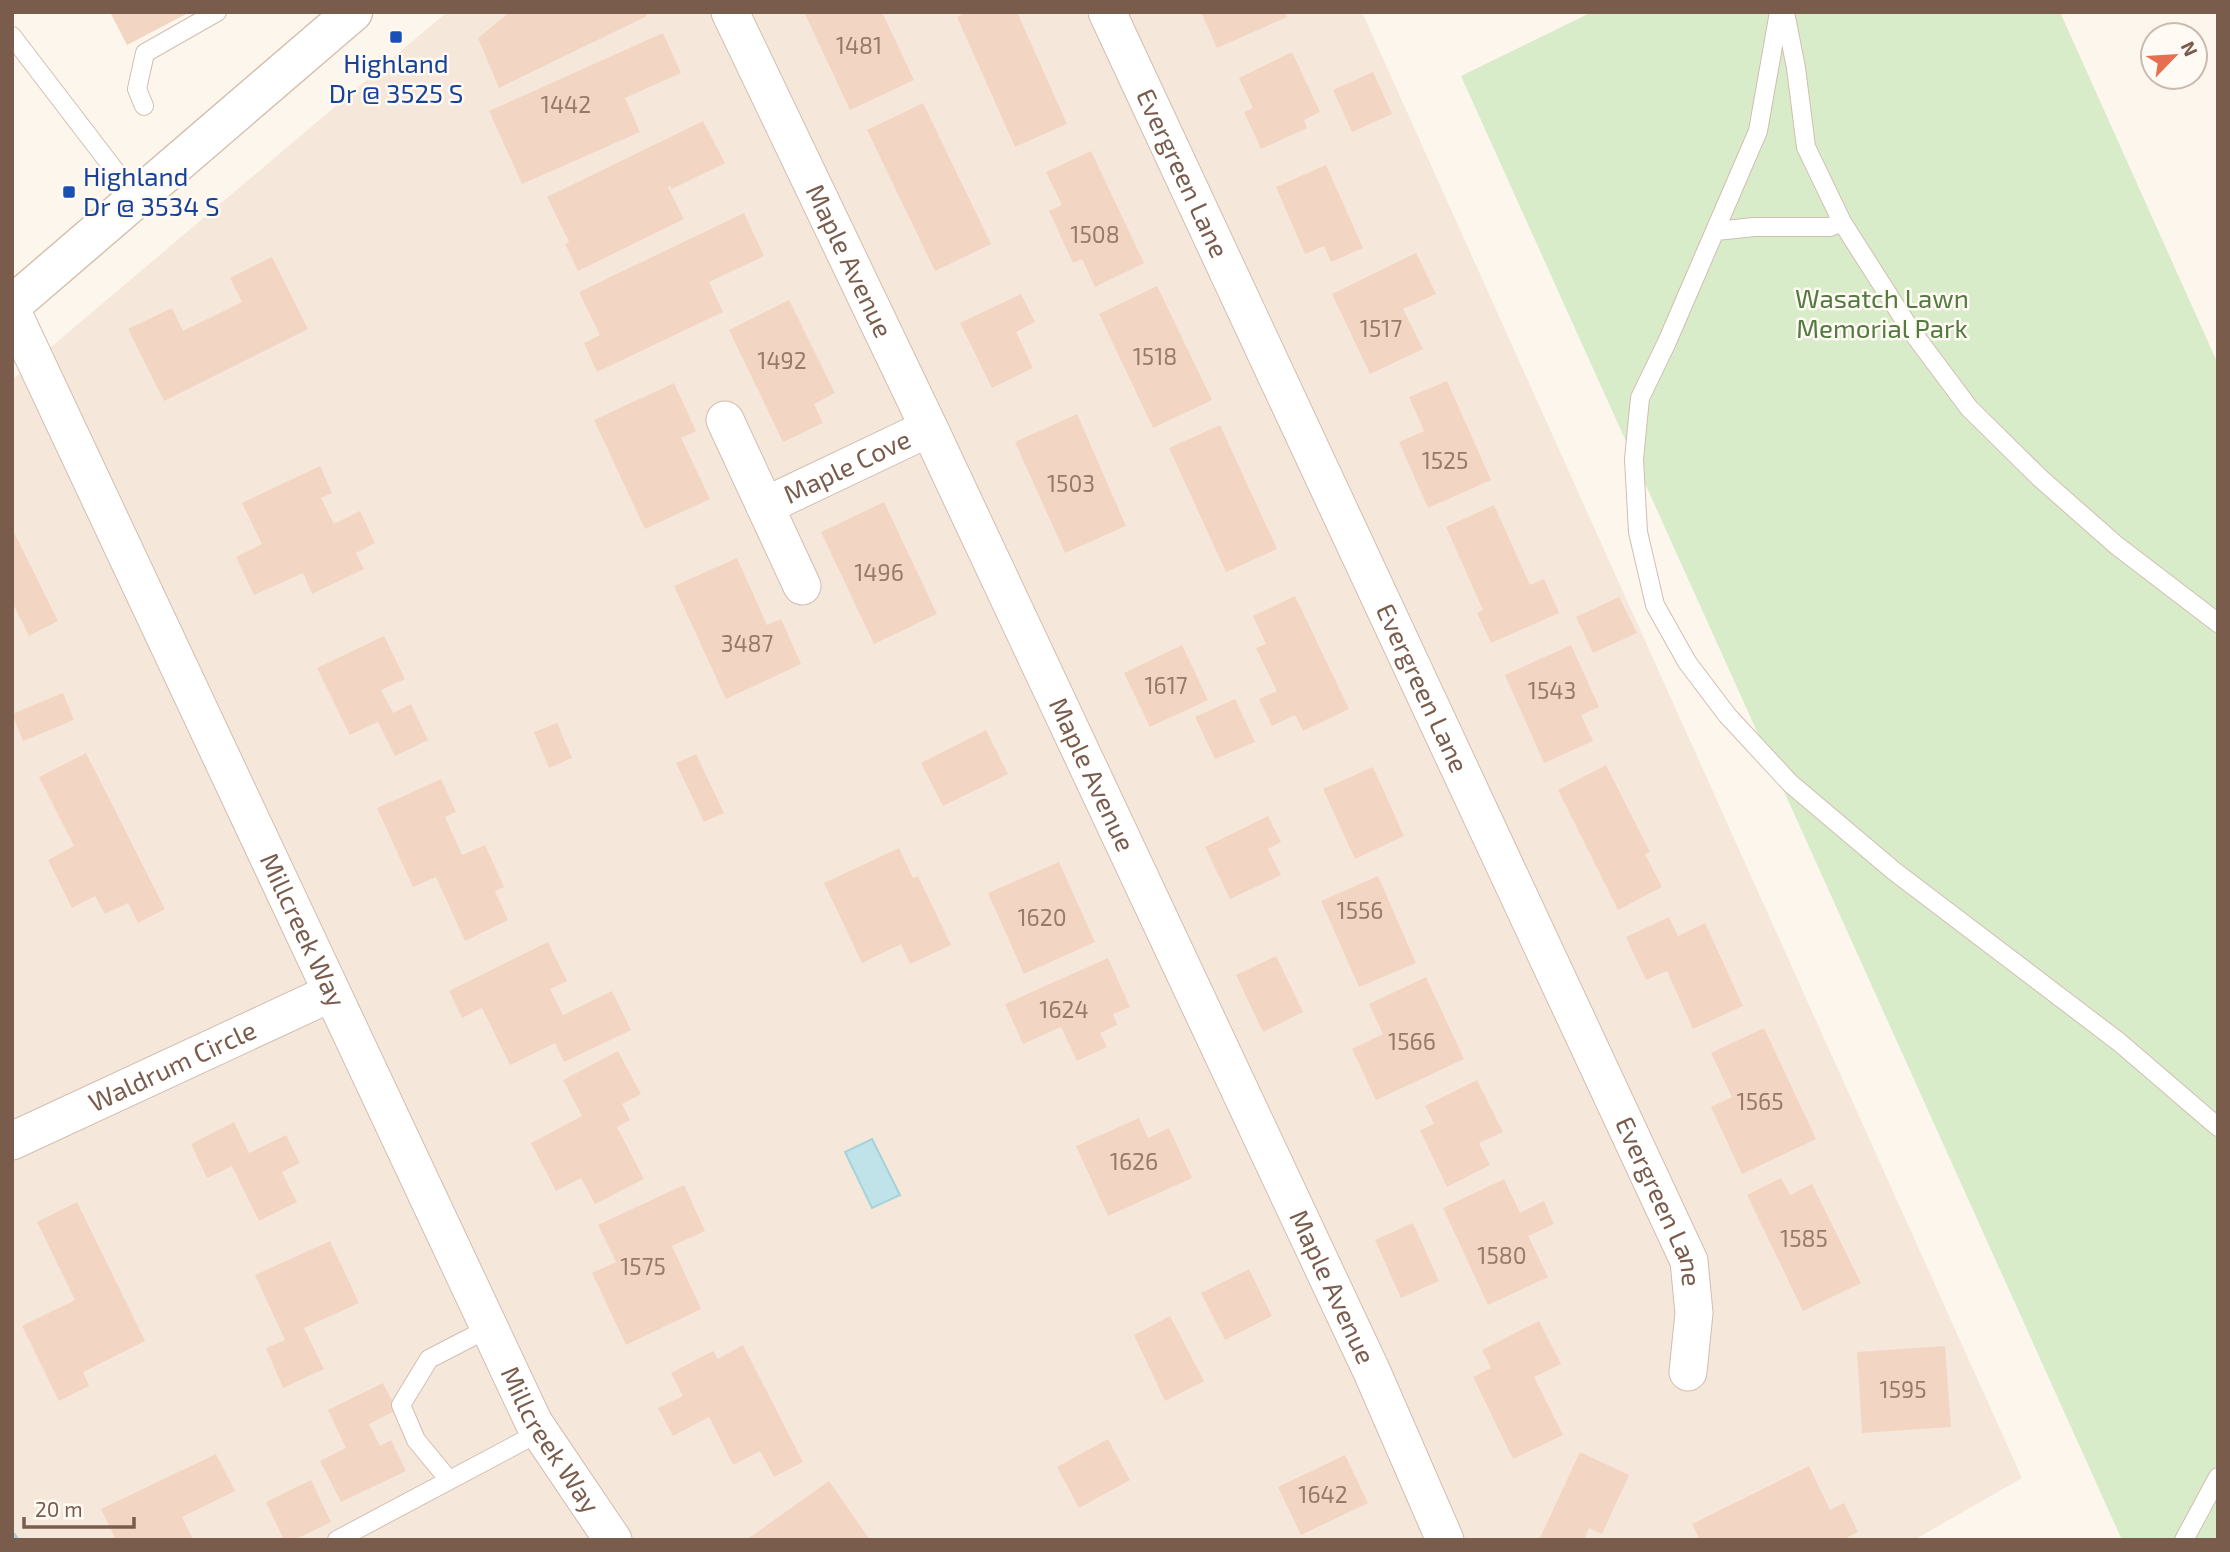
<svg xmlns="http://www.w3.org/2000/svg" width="2230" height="1552" font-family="'Exo 2',sans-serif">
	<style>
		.residential { fill: #f5e8da }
		.green { fill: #d8ecc9 }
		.water { fill: #bfe3e8; stroke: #a5d3da; stroke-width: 2 }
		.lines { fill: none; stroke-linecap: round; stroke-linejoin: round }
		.stream { stroke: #a5d3da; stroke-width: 10 }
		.building { fill: #f3d5c3 }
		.lane-casing { stroke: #d1beb0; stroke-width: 20 }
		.street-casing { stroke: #d1beb0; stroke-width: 39 }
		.secondary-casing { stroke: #d6c0b0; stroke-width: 41 }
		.lane { stroke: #fff; stroke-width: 18 }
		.street { stroke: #fff; stroke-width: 37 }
		.secondary { stroke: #fff; stroke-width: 38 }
		.transit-dot { fill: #1a4fb4; stroke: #fffaf3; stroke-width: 2.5 }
		.labels { text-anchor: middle; stroke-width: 5; stroke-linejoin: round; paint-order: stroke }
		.number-label { font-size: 23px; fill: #987a6a }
		.transit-label { font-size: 26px; fill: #164399; stroke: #fffaf3 }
		.street-label { font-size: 26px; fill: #7a5c4d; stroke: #fffaf3 }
		.park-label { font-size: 26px; fill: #537a41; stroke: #fffaf3 }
	</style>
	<rect width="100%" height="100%" fill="#fdf6ec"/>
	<path class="residential" d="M447,12H1362L2022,1478L1914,1540H12V380Z"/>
	<path class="green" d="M1592,12H2060L2218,364V1540H2122L1461,76Z"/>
	<path class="water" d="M872,1139L900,1195L872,1208L845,1152Z"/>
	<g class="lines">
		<path class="stream" d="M12,1537L14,1540"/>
	</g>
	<path class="building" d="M110,12H190L127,45Z
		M510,12H645L647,16L499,88L478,38Z
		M804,12H882L914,80L850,110Z
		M967,12H1017L1067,124L1015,147L957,17Z
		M1201,12H1285L1287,17L1217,48Z
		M663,33L681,73L625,98L640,132L522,184L489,111Z
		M1292,52L1320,112L1304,120L1307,128L1261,149L1244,112L1253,108L1239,78Z
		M1373,72L1392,114L1352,132L1333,90Z
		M923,103L991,244L935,271L867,130Z
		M703,121L725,163L672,189L670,186L668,187L684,219L578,271L565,244L569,242L547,197Z
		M1091,151L1144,263L1095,287L1082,259L1073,263L1049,211L1062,205L1046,172Z
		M1326,165L1363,248L1331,262L1324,246L1305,254L1276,187Z
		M744,213L764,256L709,282L723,312L597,372L584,343L600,335L579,292Z
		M1416,253L1436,294L1403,309L1423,349L1370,374L1332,294Z
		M272,257L308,329L164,401L128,329L172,308L183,331L242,302L230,278Z
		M1157,286L1212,400L1153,428L1099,314Z
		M1021,294L1035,322L1016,332L1033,368L992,388L960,323Z
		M789,300L835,393L814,404L823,423L783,442L729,330Z
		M1447,381L1491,480L1428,508L1399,442L1424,431L1409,397Z
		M674,383L696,431L681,438L710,499L645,529L594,420Z
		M1077,414L1126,526L1065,553L1015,442Z
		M1220,425L1277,549L1226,572L1169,448Z
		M320,466L332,493L321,498L334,524L360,511L375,543L356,553L364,569L312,594L303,573L254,595L236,557L262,544L242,503Z
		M884,502L937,614L874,644L821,532Z
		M1494,505L1530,585L1544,579L1559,613L1491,643L1477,613L1483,610L1446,527Z
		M12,528L58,621L29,636L12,602Z
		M737,558L767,625L781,619L801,664L726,699L674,586Z
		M1295,596L1349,709L1303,731L1295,715L1272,726L1259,699L1277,691L1256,648L1266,644L1253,616Z
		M1619,597L1637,633L1593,653L1576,617Z
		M384,636L405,679L381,690L393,713L411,704L428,740L395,756L378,722L350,735L317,668Z
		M1182,645L1208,700L1150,727L1124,673Z
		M1571,645L1599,707L1581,715L1593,741L1544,763L1505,675Z
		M63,693L74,720L23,741L12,714Z
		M1235,699L1255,742L1215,759L1195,717Z
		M557,723L572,758L549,768L534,732Z
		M986,730L1008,774L943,806L921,763Z
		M86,753L165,909L138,923L128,903L105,914L95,896L72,908L48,860L74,846L39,777Z
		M696,754L724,813L704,822L676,763Z
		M1606,765L1650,852L1645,854L1662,887L1618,910L1558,790Z
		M1373,767L1404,836L1355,859L1323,789Z
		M441,779L456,812L445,817L462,855L485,845L504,887L495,891L508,920L465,941L436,877L413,887L377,808Z
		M1268,816L1281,842L1268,849L1281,875L1230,899L1205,847Z
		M899,848L913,878L918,876L951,945L910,964L901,944L862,963L824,883Z
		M1059,862L1095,942L1024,974L988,893Z
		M1378,876L1416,963L1359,987L1321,901Z
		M1669,917L1678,936L1705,923L1743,1006L1693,1029L1667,971L1646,980L1626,937Z
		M548,942L567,981L550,989L563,1015L612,991L631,1030L564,1062L555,1043L510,1065L482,1008L462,1018L449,991Z
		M1276,956L1303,1012L1263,1032L1236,975Z
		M1108,958L1130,1007L1113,1014L1117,1025L1100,1033L1107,1047L1077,1061L1061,1027L1023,1044L1005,1004Z
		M1426,977L1464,1059L1376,1100L1352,1049L1383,1034L1369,1004Z
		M1764,1028L1816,1139L1742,1174L1711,1107L1732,1097L1711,1053Z
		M618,1051L641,1094L622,1104L630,1120L617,1127L644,1179L595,1204L581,1178L556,1191L531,1143L582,1116L563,1080Z
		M1477,1080L1503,1132L1479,1143L1490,1165L1447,1187L1420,1130L1434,1124L1425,1106Z
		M1139,1118L1148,1138L1169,1128L1192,1178L1108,1216L1076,1146Z
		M234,1122L249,1153L286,1135L300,1163L282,1172L297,1202L259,1221L232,1166L207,1178L191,1144Z
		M1781,1178L1790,1195L1812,1184L1861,1283L1803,1311L1747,1195Z
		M1504,1179L1520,1213L1544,1201L1554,1224L1528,1236L1548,1277L1488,1305L1443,1208Z
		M684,1185L705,1231L672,1246L701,1309L626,1345L592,1273L616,1262L598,1225Z
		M77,1202L145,1341L83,1372L89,1386L59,1401L22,1326L75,1300L37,1222Z
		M1413,1223L1439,1281L1401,1298L1375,1240Z
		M330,1241L359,1303L304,1328L324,1369L283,1388L266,1348L285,1340L255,1275Z
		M1249,1269L1272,1316L1225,1340L1201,1293Z
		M1170,1316L1204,1381L1165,1401L1134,1335Z
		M1539,1321L1561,1364L1534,1377L1563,1435L1513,1459L1473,1377L1491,1368L1482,1350Z
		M743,1345L803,1462L774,1477L760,1451L733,1465L709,1417L673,1436L658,1408L683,1396L671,1373L713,1351L718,1359Z
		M1945,1346L1951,1427L1862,1433L1857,1352Z
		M383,1383L397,1410L369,1424L380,1446L391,1440L406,1471L341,1502L320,1461L346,1448L328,1410Z
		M1108,1439L1130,1480L1079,1508L1057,1467Z
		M1580,1452L1629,1475L1602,1534L1589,1528L1584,1540H1539Z
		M216,1454L235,1491L182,1517L193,1540H116L101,1509Z
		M1345,1455L1368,1503L1301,1535L1278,1487Z
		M1809,1466L1830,1510L1844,1503L1858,1532L1842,1540H1700L1692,1524Z
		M311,1480L331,1522L294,1540H284L266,1502Z
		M829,1481L870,1540H746Z"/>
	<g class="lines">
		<g class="lane-casing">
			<path id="lane" d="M1779,12L1758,131L1667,342L1640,398L1634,459L1638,532L1655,605L1687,662L1727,715L1791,784L1894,871L2119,1042L2218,1127
				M1785,12L1796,68L1806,147L1842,222L1910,329L1969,408L2040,478L2116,545L2218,623
				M12,36L136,198
				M144,106L137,89L145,53L217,12
				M1716,231L1754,227H1830L1842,222
				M449,1480L416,1440L401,1405L429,1359L489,1328
				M337,1540L540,1432
				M2184,1540L2218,1477"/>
		</g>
		<g class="street-casing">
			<g id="street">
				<path id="s1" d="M730,12L929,428L1372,1372L1445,1540"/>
				<path id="s2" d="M1107,12L1689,1261L1694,1313L1688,1372"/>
				<path id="s3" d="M12,311L534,1423L613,1540"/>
				<path d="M725,420L802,586"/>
				<path id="s4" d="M765,506L929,428"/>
				<path id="s5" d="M12,1141L331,993"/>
			</g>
		</g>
		<g class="secondary-casing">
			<path id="secondary" d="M12,305L353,12"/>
		</g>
		<use href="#lane" class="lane"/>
		<use href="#street" class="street"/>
		<use href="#secondary" class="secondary"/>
	</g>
	<g class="transit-dot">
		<rect x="389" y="30" width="14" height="14" rx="3.5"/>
		<rect x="62" y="185" width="14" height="14" rx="3.5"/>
	</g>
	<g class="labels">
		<g class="number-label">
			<text x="859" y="54">1481</text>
			<text x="566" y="113">1442</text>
			<text x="1095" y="243">1508</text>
			<text x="1381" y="337">1517</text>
			<text x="1155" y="365">1518</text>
			<text x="782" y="369">1492</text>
			<text x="1445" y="469">1525</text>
			<text x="1071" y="492">1503</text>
			<text x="879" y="581">1496</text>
			<text x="747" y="652">3487</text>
			<text x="1166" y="694">1617</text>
			<text x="1552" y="699">1543</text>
			<text x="1360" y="919">1556</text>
			<text x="1042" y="926">1620</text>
			<text x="1064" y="1018">1624</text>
			<text x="1412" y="1050">1566</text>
			<text x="1760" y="1110">1565</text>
			<text x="1134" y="1170">1626</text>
			<text x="1804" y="1247">1585</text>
			<text x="1502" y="1264">1580</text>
			<text x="643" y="1275">1575</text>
			<text x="1903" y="1398">1595</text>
			<text x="1323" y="1503">1642</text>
		</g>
		<g class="transit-label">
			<text x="396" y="73">Highland<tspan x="396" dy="30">Dr @ 3525 S</tspan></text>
			<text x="83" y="186" text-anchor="start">Highland<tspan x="83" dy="30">Dr @ 3534 S</tspan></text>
		</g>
		<g class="street-label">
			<text dy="9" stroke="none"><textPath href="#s2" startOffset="178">Evergreen Lane</textPath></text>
			<text dy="9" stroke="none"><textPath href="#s1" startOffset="276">Maple Avenue</textPath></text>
			<text dy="9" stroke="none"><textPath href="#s4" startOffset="91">Maple Cove</textPath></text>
			<text dy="9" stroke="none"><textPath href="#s2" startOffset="746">Evergreen Lane</textPath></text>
			<text dy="9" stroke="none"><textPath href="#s1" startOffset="844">Maple Avenue</textPath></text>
			<text dy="9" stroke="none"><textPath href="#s3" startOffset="684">Millcreek Way</textPath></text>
			<text dy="9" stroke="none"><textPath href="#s5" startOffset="177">Waldrum Circle</textPath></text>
			<text dy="9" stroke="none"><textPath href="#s2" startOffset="1312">Evergreen Lane</textPath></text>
			<text dy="9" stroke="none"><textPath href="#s1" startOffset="1410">Maple Avenue</textPath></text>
			<text dy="9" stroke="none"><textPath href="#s3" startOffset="1251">Millcreek Way</textPath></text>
		</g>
		<g class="park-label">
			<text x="1882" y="308">Wasatch Lawn<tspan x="1882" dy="30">Memorial Park</tspan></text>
		</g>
	</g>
	<rect width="2230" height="1552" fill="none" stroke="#7a5c4d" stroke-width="28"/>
	<g transform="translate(2174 56) rotate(65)"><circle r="33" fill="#fffaf3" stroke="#cabbb1" stroke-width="2"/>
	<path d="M0-5L12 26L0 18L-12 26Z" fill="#e76f51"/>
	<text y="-10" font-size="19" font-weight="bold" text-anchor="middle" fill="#7a5c4d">N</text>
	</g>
	<path d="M24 1517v10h110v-10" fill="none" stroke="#7a5c4d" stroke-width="3.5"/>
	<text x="35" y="1517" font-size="21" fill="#7a5c4d" stroke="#fffaf3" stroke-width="5" paint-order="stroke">20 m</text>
</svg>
